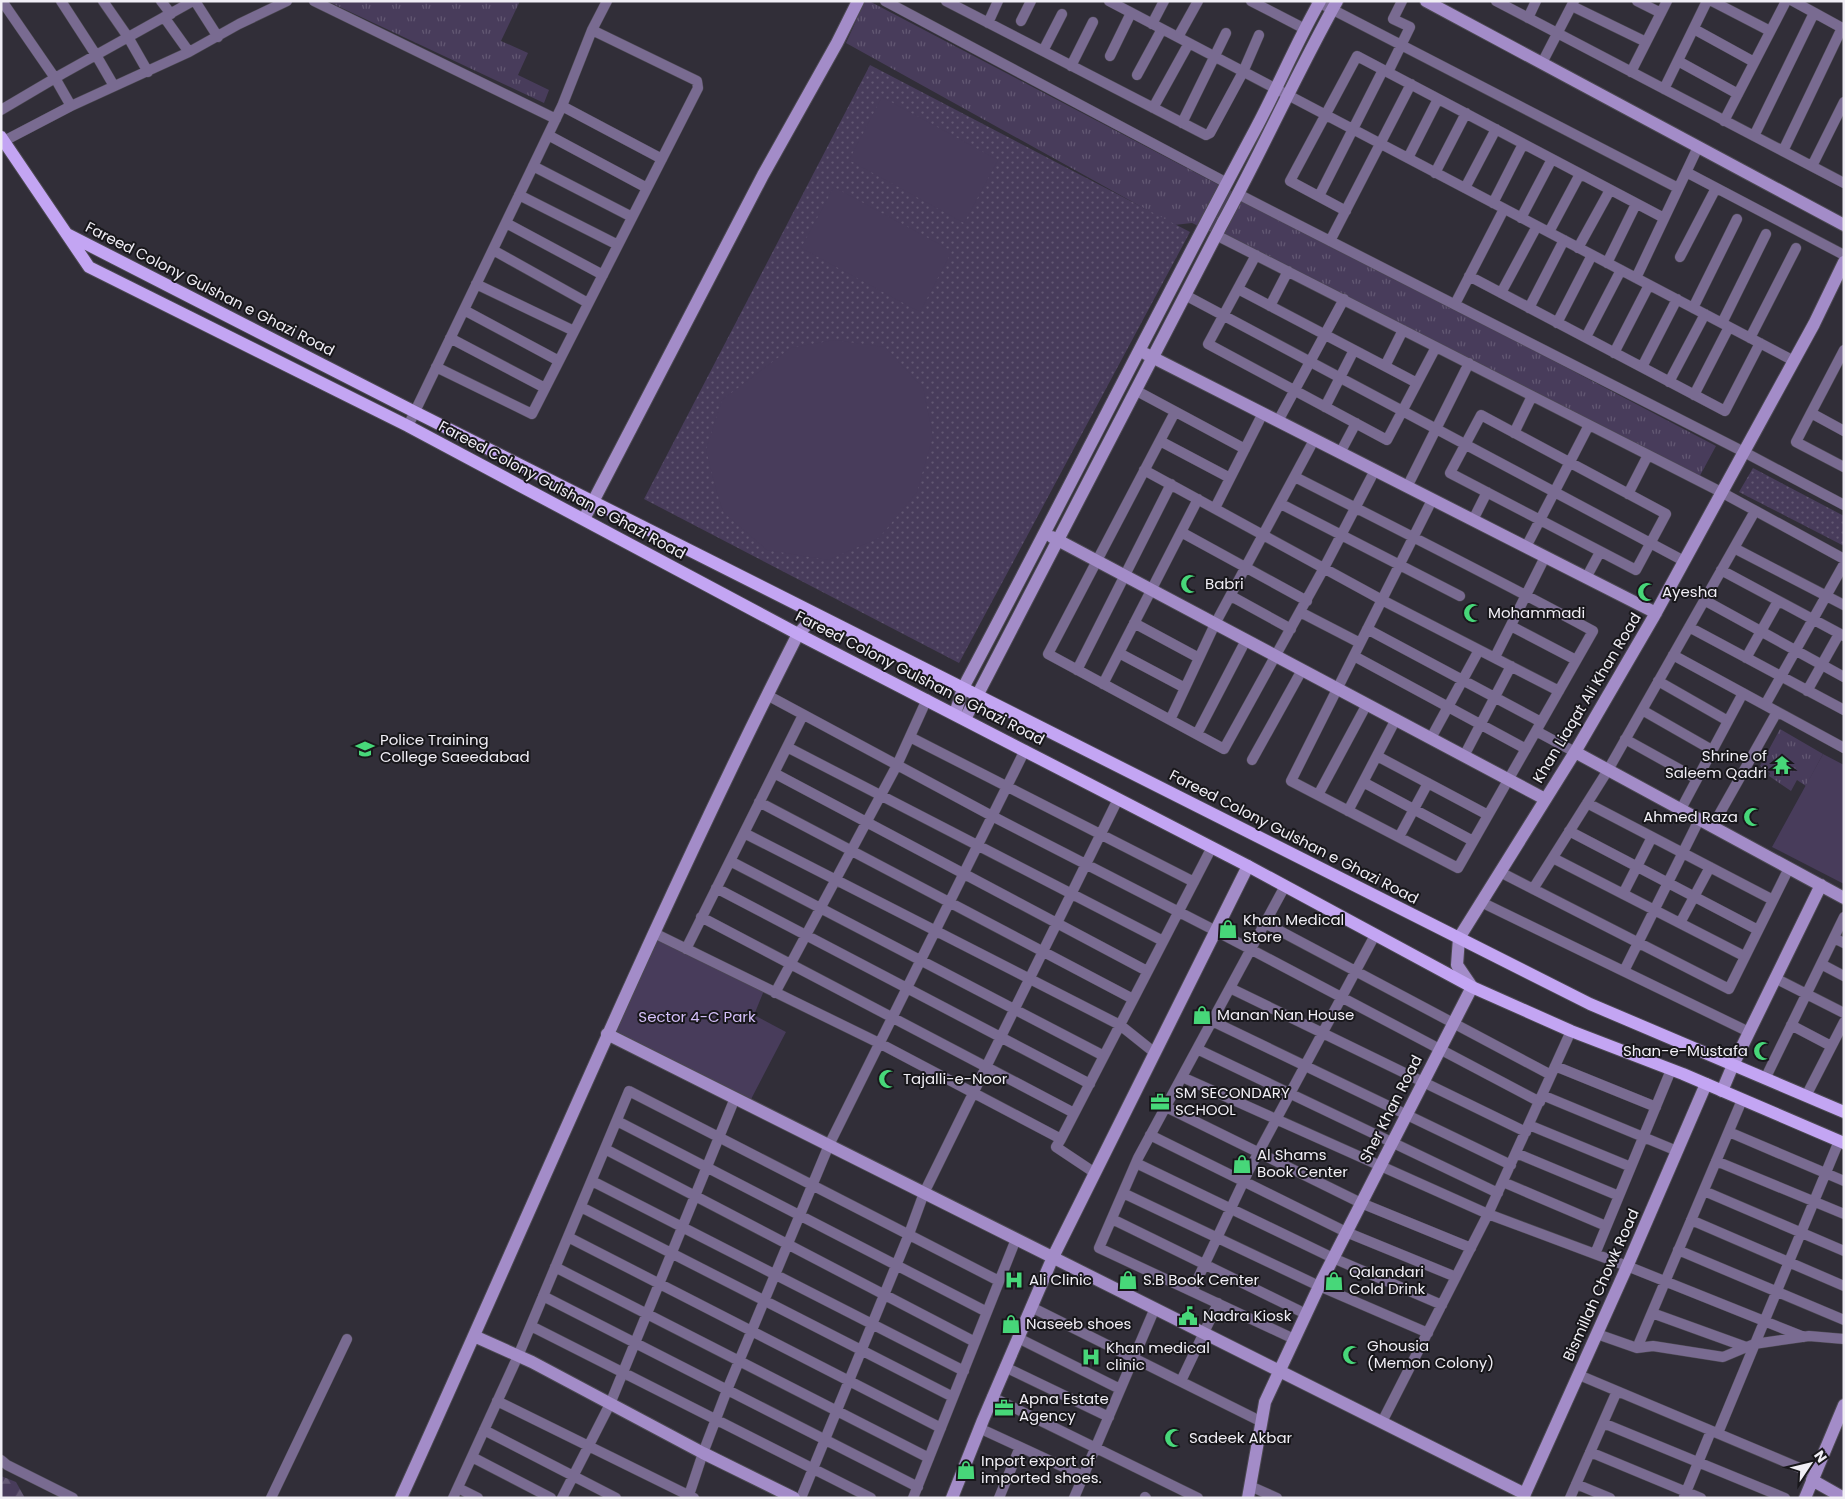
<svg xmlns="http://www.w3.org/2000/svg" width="1845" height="1499" font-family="Poppins,sans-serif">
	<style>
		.grass { fill: url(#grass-tufts) }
		.forest { fill: url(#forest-firs) }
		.park { fill: url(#park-dots) }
		.garden { fill: #483c5b }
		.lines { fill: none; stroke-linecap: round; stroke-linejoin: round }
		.street-casing { stroke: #4c4952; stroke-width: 11 }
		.secondary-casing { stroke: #4c4952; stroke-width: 14 }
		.primary-casing { stroke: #4c4952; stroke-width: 14 }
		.street { stroke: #796b91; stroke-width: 10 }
		.secondary { stroke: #a38cc8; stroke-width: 12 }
		.primary { stroke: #c3a5f3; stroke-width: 12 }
		.labels { text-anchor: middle; stroke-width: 4; stroke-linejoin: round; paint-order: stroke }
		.street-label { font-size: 15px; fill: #f0eef5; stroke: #18171b }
		.poi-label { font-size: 15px; fill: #f0eef5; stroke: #18171b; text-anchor: start }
		.park-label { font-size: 15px; fill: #d6c1fb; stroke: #18171b }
	</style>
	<defs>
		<pattern id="grass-tufts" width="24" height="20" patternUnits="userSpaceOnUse" patternTransform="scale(1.25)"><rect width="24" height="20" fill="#483c5b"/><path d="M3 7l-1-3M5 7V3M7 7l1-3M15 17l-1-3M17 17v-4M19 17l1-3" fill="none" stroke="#635873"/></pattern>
		<pattern id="forest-firs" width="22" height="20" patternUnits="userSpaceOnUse" patternTransform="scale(1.25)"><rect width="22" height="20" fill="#483c5b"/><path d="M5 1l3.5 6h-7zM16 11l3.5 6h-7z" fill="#635873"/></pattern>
		<pattern id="park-dots" width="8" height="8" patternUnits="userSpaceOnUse" patternTransform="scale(1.25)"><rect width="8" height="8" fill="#483c5b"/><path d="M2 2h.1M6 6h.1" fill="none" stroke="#635873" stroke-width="1.8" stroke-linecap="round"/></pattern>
	</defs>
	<rect width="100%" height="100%" fill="#312e38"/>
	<path class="grass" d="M330,1H520L501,41L528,53L518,75L549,90L544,103L329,2Z
		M865,1H869L1716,446L1697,481L1256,253L1192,223L1174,225L846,43Z
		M1780,729L1823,754L1806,786L1797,780L1791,791L1769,776L1770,773L1760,766Z"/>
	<path class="forest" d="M1,1476L16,1482L25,1498H1Z"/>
	<path class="park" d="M870,65L1190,232L959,663L644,499Z
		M1753,468L1844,516V546L1739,492Z"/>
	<path class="garden" d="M882,97L998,160L964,223L849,160Z
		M834,187L952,251L920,312L801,248Z
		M834,340L885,347L923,388L933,436L917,492L879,538L828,560L767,550L723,512L716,489L706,450L722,400L791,348Z
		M1823,754L1844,765V884L1772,847Z
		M654,933L765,988L754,1015L786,1032L748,1105L607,1034Z"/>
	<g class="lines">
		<g class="street-casing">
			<path id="street" d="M2,1L55,78L71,106
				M61,1L96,55L114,86
				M103,1L128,37L148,72
				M161,1L171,14
				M195,1L218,37
				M314,1L556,119
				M885,1L1227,183
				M946,1L1206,135L1210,133L1243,72L1259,35
				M1109,1L1794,361
				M1251,1L1305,29
				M1316,1L1678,188
				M1496,1L1844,183
				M1637,1L1661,13
				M1712,1L1770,31
				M1793,1L1844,29
				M1572,6L1646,42
				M164,17L189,52
				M1528,18L1536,1
				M1021,21L1031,1
				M988,23L998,1
				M1152,24L1164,1
				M1694,29L1754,62
				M1178,37L1198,1
				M1043,51L1062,14
				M1110,56L1131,13
				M1678,61L1738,94
				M1542,63L1574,1
				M1071,66L1093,22
				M1388,72L1410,27L1393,19L1402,1
				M1631,72L1667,1
				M1137,75L1162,29
				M1664,89L1707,1
				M562,106L662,159
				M1153,108L1189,43
				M1,110L62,74L193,1
				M1724,121L1786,1
				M1182,123L1226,33
				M548,135L647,188
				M1754,136L1814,13
				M4,141L71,106L189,52L239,24L287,1
				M1783,151L1842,28
				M1408,158L1438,99
				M533,166L632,217
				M1812,166L1844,102
				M1686,172L1844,255
				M1435,173L1466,113
				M1465,188L1496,129
				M1238,194L1744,452L1844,505
				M519,195L618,245
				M1319,196L1383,70
				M1493,203L1523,144
				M1346,211L1290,181L1357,56L1664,218
				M1521,218L1552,159
				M506,223L603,275
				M1549,232L1580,174
				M1216,235L1721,492L1844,559
				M1330,241L1411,84
				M1578,248L1610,190
				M493,250L588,303
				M1256,255L1208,344L1387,440L1436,347
				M1680,257L1716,188
				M1607,263L1636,204
				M1469,276L1725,411L1760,343
				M1636,278L1698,147
				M476,284L574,331
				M1238,289L1417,383
				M1501,293L1537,226
				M1185,295L1684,561
				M1455,304L1504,209
				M1270,306L1288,271
				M1529,308L1564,240
				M1693,308L1737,219
				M464,310L559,361
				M1557,323L1592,255
				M1722,323L1766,234
				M1586,337L1621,270
				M450,338L545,388
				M1750,338L1796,248
				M1844,350L1811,413L1844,431
				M1614,353L1649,285
				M1385,366L1403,330
				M436,367L532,414L698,88L697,81L592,30
				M1642,367L1677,299
				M1669,382L1705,314
				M1135,390L1245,449
				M1694,395L1729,327
				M1325,407L1354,350
				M1175,412L1048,654L1224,749L1324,568L1375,470
				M1811,413L1796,442L1844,467
				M1481,415L1666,514L1636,570L1450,473Z
				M1278,421L1344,299
				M408,426L562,106L592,30L607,1
				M1514,433L1532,396
				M1160,441L1230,478
				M1340,453L1356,423
				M1144,470L1382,600L1559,691
				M1295,477C1395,528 1495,578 1593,631L1458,868L1291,781C1338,687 1385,594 1432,500
				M1407,487L1469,363
				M1628,494L1648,455
				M1281,504L1460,596
				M1215,508L1263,413
				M1473,520L1487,492
				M1181,532L1307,601
				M1526,547L1589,425
				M1734,548L1844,605
				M1721,570L1844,636
				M1586,578L1600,552
				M1231,596L1291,629
				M1704,600L1844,677
				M1300,612L1360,643
				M1134,623L1199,658
				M1511,626L1576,660
				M1689,627L1844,710
				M1367,629L1541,722
				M1119,653L1185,688
				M1673,655L1844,748
				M1354,656L1526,749
				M1495,657L1545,557
				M1746,658L1778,601
				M1077,670L1171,484
				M1658,681L1728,721
				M1103,684L1198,499
				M1807,691L1839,634
				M767,695L992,816L1216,931L1540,1102
				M1765,705L1844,564
				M1642,710L1712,750
				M1170,720L1215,624L1314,440
				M1536,731L1575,752
				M1197,734L1246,640
				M910,737L1194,882
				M1431,738L1479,650
				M1625,739L1697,779
				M787,747L1163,941
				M1377,756L1488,815
				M1464,756L1511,666
				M1252,760L1302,670
				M774,773L1147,971
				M1363,782L1473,841
				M1318,795L1367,704
				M759,802L1133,999
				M1587,803L1773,900
				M1681,809L1743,693
				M1348,811L1396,719
				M1712,827L1777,712
				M1569,831L1758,930
				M744,833L1120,1025L1155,1053
				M1399,837L1428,783
				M1553,858L1744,956
				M730,861L1104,1056
				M1500,872L1729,989L1789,868
				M1285,886L1138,1158L1099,1248L1294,1339
				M716,888L1090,1084
				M1533,889L1608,770L1755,511
				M1623,894L1652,837
				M1481,902L1749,1032
				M701,917L1074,1113
				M1265,923L1551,1075
				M1680,923L1710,867
				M654,933L879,1043L1061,1139L1056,1147L1095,1173
				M1834,938L1844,943
				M686,949L803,715
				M1821,964L1844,976
				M1624,971L1699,820
				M1775,978L1844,1013
				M1230,988L1526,1132
				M775,993L897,765L927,699
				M1212,1021L1511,1165
				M1791,1025L1831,1046
				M1197,1049L1498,1193
				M1555,1066L1656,1107
				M1182,1077L1488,1214L1627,1266L1804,1337
				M1765,1079L1844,917
				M1542,1095L1677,1151
				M1806,1096L1844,1022
				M1166,1107L1361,1203L1471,1248
				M617,1121L987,1312
				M1529,1125L1631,1167
				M1729,1132L1844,1181
				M1150,1135L1346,1232L1456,1277
				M1061,1139L1212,847
				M605,1149L975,1342
				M1516,1153L1619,1196
				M1716,1161L1844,1214
				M1136,1163L1333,1258L1442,1305
				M592,1181L964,1371
				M1503,1182L1606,1226
				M1704,1191L1844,1251
				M1123,1193L1319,1286L1428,1333
				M581,1207L953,1397
				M1112,1219L1306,1314
				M1691,1220L1844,1286
				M568,1237L941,1428
				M1678,1250L1844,1320
				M1595,1254L1671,1070
				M555,1267L929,1458
				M1192,1291L1248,1172L1375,935
				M543,1296L918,1487
				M1031,1307L1262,1422
				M1652,1313L1746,1347
				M531,1326L871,1498
				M1597,1334L1637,1348L1653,1346L1723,1357L1754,1344L1809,1336L1844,1339
				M1018,1338L1120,1389
				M1637,1348L1742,1100
				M1005,1367L1109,1417
				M1579,1375L1814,1474
				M1181,1381L1218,1303
				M992,1397L1198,1498
				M497,1401L694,1498
				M1382,1422L1488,1214L1571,1031
				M1603,1423L1785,1498
				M979,1428L1083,1476
				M484,1430L616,1498
				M1718,1433L1839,1141
				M1590,1452L1701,1498
				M472,1457L551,1498
				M1,1460L7,1465L73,1498
				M1576,1484L1610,1498
				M1250,1486L1277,1498
				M458,1488L478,1498
				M1145,1497L1146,1498
				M1684,1497L1711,1431
				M271,1498L347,1339
				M453,1498L518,1356L629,1091L999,1281
				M562,1498L610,1404L735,1098
				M688,1498L703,1453L727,1390L829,1145L1025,750
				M801,1498L909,1234L924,1193L1118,799
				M913,1498L1016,1239
				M999,1498L1020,1447
				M1074,1498L1155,1308
				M1570,1498L1617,1391"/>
		</g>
		<g class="secondary-casing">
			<path id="secondary" d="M1426,1L1844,225
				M1146,354L1656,613
				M584,519L763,175L837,43L858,1
				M1052,537L1545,799
				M955,714L963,688C1062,502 1156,315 1255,130C1278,87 1296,43 1320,1
				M965,719L1222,224C1262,151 1296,74 1337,1
				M1575,752L1844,898
				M607,1034L1525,1494
				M1722,1091L1733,1065L1821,885
				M474,1336L532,1362L703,1453L794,1498
				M1812,1480L1844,1498
				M401,1498C532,1210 654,917 798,634L816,615
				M952,1498L983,1420L1053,1257L1248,866
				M1248,1498L1265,1402L1322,1280L1472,987L1457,965L1459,938L1575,752L1653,618L1814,324L1844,262
				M1523,1498L1626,1269L1706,1084
				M1805,1498L1844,1405"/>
		</g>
		<g class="primary-casing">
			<path id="primary" d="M1,137L89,267L408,426L798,634L1248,866L1472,987L1571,1031L1683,1074L1844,1143
				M67,234L415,412L1590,1004L1844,1112"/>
		</g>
		<use href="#street" class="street"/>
		<use href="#secondary" class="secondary"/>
		<use href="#primary" class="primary"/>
	</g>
	<defs>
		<g id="mosque-bare" transform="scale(1.5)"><path d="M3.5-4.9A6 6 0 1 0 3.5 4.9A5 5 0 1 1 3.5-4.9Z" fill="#47d779" stroke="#18171b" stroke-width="2.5" paint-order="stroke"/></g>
		<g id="university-bare" transform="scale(1.5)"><path d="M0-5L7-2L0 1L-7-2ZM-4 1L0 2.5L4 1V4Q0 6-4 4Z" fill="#47d779" stroke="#18171b" stroke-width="2.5" paint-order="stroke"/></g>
		<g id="temple-bare" transform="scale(1.5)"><path d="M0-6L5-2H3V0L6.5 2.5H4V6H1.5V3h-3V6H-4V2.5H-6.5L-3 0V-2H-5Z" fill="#47d779" stroke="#18171b" stroke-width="2.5" paint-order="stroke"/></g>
		<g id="shop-bare" transform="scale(1.5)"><path d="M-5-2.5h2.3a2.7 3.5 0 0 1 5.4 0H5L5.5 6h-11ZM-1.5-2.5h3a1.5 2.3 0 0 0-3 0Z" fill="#47d779" stroke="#18171b" stroke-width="2.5" paint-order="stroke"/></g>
		<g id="office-bare" transform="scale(1.5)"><path d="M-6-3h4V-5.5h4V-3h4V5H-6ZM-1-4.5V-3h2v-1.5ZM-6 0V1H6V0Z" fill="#47d779" stroke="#18171b" stroke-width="2.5" paint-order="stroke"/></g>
		<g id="hospital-bare" transform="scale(1.5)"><path d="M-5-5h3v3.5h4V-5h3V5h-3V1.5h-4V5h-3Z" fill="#47d779" stroke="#18171b" stroke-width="2.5" paint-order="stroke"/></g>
		<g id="civic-bare" transform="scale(1.5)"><path d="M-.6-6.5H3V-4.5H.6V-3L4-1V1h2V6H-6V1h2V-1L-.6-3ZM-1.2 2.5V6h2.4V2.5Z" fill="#47d779" stroke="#18171b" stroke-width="2.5" paint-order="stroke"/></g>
	</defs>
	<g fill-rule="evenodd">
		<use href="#mosque-bare" x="1190" y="584"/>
		<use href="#mosque-bare" x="1647" y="592"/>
		<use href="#mosque-bare" x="1473" y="613"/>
		<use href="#university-bare" x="365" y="749"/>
		<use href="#temple-bare" x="1782" y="765"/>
		<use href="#mosque-bare" x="1753" y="817"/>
		<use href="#shop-bare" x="1228" y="929"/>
		<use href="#shop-bare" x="1202" y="1015"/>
		<use href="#mosque-bare" x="1763" y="1051"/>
		<use href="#mosque-bare" x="888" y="1079"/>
		<use href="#office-bare" x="1160" y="1102"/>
		<use href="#shop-bare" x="1242" y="1164"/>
		<use href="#hospital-bare" x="1014" y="1280"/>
		<use href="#shop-bare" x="1128" y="1280"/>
		<use href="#shop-bare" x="1334" y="1281"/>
		<use href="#civic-bare" x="1188" y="1316"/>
		<use href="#shop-bare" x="1011" y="1324"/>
		<use href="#mosque-bare" x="1352" y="1355"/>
		<use href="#hospital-bare" x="1091" y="1357"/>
		<use href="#office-bare" x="1004" y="1408"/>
		<use href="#mosque-bare" x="1174" y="1438"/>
		<use href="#shop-bare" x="966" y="1470"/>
	</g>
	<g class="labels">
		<g class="street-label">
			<text transform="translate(210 289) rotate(27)" y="5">Fareed Colony Gulshan e Ghazi Road</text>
			<text transform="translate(562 490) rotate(28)" y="5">Fareed Colony Gulshan e Ghazi Road</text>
			<text transform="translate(920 678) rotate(27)" y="5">Fareed Colony Gulshan e Ghazi Road</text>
			<text transform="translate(1587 698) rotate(-59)" y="5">Khan Liaqat Ali Khan Road</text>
			<text transform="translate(1294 837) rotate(27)" y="5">Fareed Colony Gulshan e Ghazi Road</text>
			<text transform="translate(1391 1109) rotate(-63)" y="5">Sher Khan Road</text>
			<text transform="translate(1601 1285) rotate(-66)" y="5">Bismillah Chowk Road</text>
		</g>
		<g class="poi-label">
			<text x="1205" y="589">Babri</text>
			<text x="1662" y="597">Ayesha</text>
			<text x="1488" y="618">Mohammadi</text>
			<text x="380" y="745">Police Training<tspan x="380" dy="17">College Saeedabad</tspan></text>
			<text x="1767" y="761" text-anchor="end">Shrine of<tspan x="1767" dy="17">Saleem Qadri</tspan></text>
			<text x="1738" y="822" text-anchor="end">Ahmed Raza</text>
			<text x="1243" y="925">Khan Medical<tspan x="1243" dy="17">Store</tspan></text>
			<text x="1217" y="1020">Manan Nan House</text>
			<text x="1748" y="1056" text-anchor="end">Shan-e-Mustafa</text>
			<text x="903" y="1084">Tajalli-e-Noor</text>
			<text x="1175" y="1098">SM SECONDARY<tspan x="1175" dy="17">SCHOOL</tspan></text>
			<text x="1257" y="1160">Al Shams<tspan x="1257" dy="17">Book Center</tspan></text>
			<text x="1349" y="1277">Qalandari<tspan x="1349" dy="17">Cold Drink</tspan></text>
			<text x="1029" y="1285">Ali Clinic</text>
			<text x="1143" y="1285">S.B Book Center</text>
			<text x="1203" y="1321">Nadra Kiosk</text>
			<text x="1026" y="1329">Naseeb shoes</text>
			<text x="1367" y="1351">Ghousia<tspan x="1367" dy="17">(Memon Colony)</tspan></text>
			<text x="1106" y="1353">Khan medical<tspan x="1106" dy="17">clinic</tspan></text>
			<text x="1019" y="1404">Apna Estate<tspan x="1019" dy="17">Agency</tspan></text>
			<text x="1189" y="1443">Sadeek Akbar</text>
			<text x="981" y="1466">Inport export of<tspan x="981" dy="17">imported shoes.</tspan></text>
		</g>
		<g class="park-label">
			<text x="697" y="1022">Sector 4-C Park</text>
		</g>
	</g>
	<rect width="1845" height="1499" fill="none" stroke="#f0eef5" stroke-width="5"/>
	<g transform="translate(1810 1464) rotate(55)" stroke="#18171b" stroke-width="4" paint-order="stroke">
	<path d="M0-4L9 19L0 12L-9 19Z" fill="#f0eef5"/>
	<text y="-8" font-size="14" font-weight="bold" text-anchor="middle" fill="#f0eef5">N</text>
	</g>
</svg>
